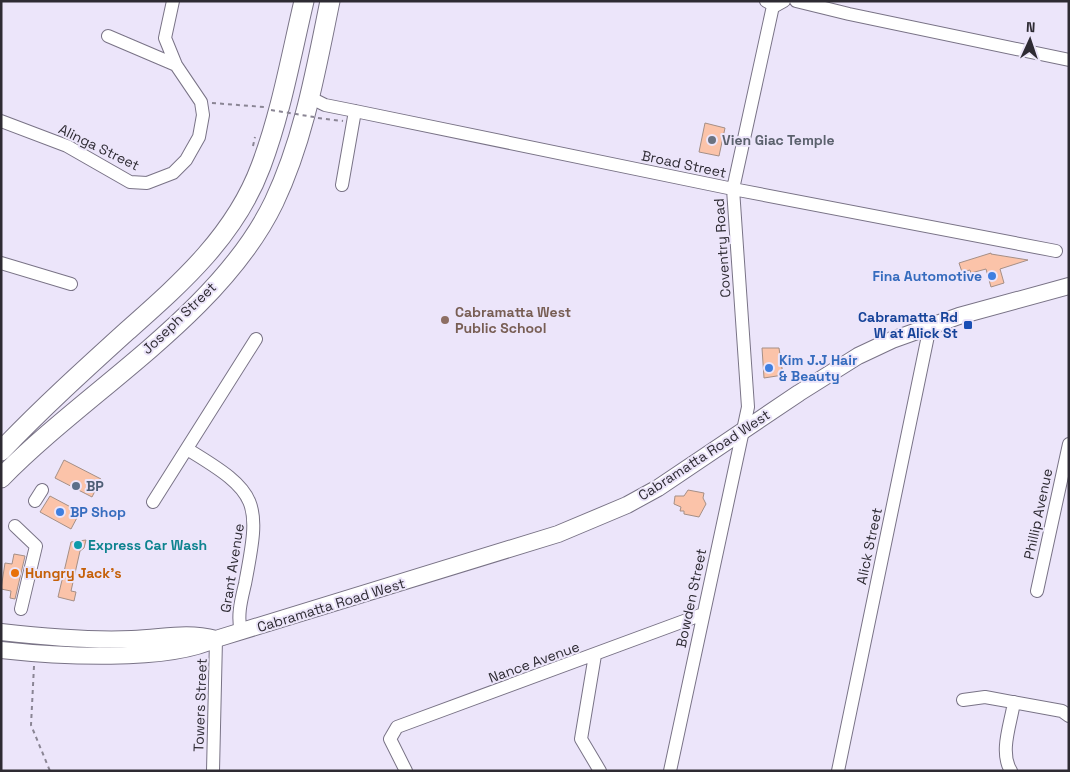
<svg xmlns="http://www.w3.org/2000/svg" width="1070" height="772" font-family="'Space Grotesk',sans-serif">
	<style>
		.building { fill: #fbc3a9; stroke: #a58f86 }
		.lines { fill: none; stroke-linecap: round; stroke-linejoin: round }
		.minor-casing { stroke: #797386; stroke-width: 14 }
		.major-casing { stroke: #797386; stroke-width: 18 }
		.highway-casing { stroke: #797386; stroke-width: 21 }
		.path { stroke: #8a8594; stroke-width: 2; stroke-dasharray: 4 4; stroke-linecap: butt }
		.minor { stroke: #fff; stroke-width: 12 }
		.major { stroke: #fff; stroke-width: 16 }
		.highway { stroke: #fff; stroke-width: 19 }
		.path-bridge { stroke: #8a8594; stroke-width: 2; stroke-dasharray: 4 4; stroke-linecap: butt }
		.worship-dot { fill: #6b7280; stroke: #ece5fa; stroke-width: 2 }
		.shop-dot { fill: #3f7fe0; stroke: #ece5fa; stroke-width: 2 }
		.education-dot { fill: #8d6e63; stroke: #ece5fa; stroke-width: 2 }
		.transit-dot { fill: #1a4fb4; stroke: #ece5fa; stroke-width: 2 }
		.service-dot { fill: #5c6f8a; stroke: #ece5fa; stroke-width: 2 }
		.culture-dot { fill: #0f9aa8; stroke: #ece5fa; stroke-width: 2 }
		.food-dot { fill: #e8710a; stroke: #ece5fa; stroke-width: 2 }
		.labels { text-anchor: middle; stroke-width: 4; stroke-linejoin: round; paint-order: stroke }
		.worship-label { font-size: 14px; font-weight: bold; fill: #5b616d; stroke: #ece5fa; text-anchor: start }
		.street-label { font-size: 14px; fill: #2e2b33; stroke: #ece5fa }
		.shop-label { font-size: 14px; font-weight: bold; fill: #366cbe; stroke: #ece5fa; text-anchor: start }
		.education-label { font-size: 14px; font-weight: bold; fill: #785e54; stroke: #ece5fa; text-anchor: start }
		.transit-label { font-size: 14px; font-weight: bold; fill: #164399; stroke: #ece5fa; text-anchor: end }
		.service-label { font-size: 14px; font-weight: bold; fill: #4e5e75; stroke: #ece5fa; text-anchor: start }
		.culture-label { font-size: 14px; font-weight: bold; fill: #0d838f; stroke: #ece5fa; text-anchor: start }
		.food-label { font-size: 14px; font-weight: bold; fill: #c56008; stroke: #ece5fa; text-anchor: start }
	</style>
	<rect width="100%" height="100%" fill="#ece5fa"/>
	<path class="building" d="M705,123L725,128L719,156L699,152Z
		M991,253V254L1028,260L1000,269L1004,283L991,287L986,269L971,273L970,270L962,272L959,263Z
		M762,348H779L783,375L764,378Z
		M64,460L101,479L92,497L55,478Z
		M688,490L704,493L703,498L706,504L699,517L684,514V511H680L681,507L674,504L675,496H684Z
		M50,496L80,512L71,529L40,512Z
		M86,540L84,548L80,551L71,591L76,592L74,601L58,597L71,542Z
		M14,554L25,556L15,599L10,598L11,591L1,589L5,563L12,564Z"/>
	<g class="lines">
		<g class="minor-casing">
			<path id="minor" d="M766,1L775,6L784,1
				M796,1L849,14L1069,60
				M108,36L176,65
				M309,97L325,105L355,111L733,189L1056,251
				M1,121L67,146L130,182L147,183L173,173L186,160L199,137L203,115L201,102L176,65L165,38L173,1
				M342,185L355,111
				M1,263L71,284
				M187,449C260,493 261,501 245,584C241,601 237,615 241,633
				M35,501L42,490
				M153,502L256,339
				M15,526L36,546L21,609
				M1037,591L1069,444
				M595,655L581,739L600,771
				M963,700L985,697L1062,711L1069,716
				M213,771L216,639
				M406,771L390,739L397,727L703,614
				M670,771L748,407L733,189L773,6
				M838,771L930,326
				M1011,771C999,752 1011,723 1014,702"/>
		</g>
		<g class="major-casing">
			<path id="major" d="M1,632C45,637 89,641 132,639C164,638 185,631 216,639
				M1,650C56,656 167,663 216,639L558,534L627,505L658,488L799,393L858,356L892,340L959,316L1069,286"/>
		</g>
		<g class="highway-casing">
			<path id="highway" d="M1,451C41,409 84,370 127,331C181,283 235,236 261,166C281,113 291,56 304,1
				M1,478C87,390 220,314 274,202C304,139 316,69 330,1"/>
		</g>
		<path class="path" d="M212,103L264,107
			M318,118L343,121
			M253,146L255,137
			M34,666L31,725L50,771"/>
		<use href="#minor" class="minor"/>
		<use href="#major" class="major"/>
		<use href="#highway" class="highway"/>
		<path class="path-bridge" d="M271,110L314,117"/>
	</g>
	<circle class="worship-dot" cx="712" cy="140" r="5"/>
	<g class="shop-dot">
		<circle cx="992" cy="276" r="5"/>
		<circle cx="769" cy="368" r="5"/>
		<circle cx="60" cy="512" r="5"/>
	</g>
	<circle class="education-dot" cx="445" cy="320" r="5"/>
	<rect class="transit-dot" x="963" y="320" width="10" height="10" rx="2.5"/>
	<circle class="service-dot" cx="76" cy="486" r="5"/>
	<circle class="culture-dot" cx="78" cy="545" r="5"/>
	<circle class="food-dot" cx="15" cy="573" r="5"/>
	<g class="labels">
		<g class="worship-label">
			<text x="722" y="145">Vien Giac Temple</text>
		</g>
		<g class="street-label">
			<text transform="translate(99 147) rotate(26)" y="5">Alinga Street</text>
			<text transform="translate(684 164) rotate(12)" y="5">Broad Street</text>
			<text transform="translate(722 248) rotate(-94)" y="5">Coventry Road</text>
			<text transform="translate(179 318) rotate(-44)" y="5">Joseph Street</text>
			<text transform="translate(704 455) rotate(-33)" y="5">Cabramatta Road West</text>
			<text transform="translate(1038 514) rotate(-78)" y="5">Phillip Avenue</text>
			<text transform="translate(869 546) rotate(-78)" y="5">Alick Street</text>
			<text transform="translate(232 568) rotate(-81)" y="5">Grant Avenue</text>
			<text transform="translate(691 598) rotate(-78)" y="5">Bowden Street</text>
			<text transform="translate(331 605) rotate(-17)" y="5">Cabramatta Road West</text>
			<text transform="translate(534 662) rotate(-20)" y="5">Nance Avenue</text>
			<text transform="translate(200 705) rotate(-88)" y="5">Towers Street</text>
		</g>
		<g class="shop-label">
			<text x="982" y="281" text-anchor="end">Fina Automotive</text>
			<text x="779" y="365">Kim J.J Hair<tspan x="779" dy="16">&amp; Beauty</tspan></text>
			<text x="70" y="517">BP Shop</text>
		</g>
		<g class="education-label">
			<text x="455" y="317">Cabramatta West<tspan x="455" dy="16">Public School</tspan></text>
		</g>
		<g class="transit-label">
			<text x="958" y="322">Cabramatta Rd<tspan x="958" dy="16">W at Alick St</tspan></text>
		</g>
		<g class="service-label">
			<text x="86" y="491">BP</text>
		</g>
		<g class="culture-label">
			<text x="88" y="550">Express Car Wash</text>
		</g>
		<g class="food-label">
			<text x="25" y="578">Hungry Jack's</text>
		</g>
	</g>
	<rect width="1070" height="772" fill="none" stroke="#2e2b33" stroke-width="5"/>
	<g transform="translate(1030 40) rotate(3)" stroke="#ece5fa" stroke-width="4" paint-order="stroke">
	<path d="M0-4L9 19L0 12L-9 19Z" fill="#2e2b33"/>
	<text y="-8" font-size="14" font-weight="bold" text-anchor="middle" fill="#2e2b33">N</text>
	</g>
</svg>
